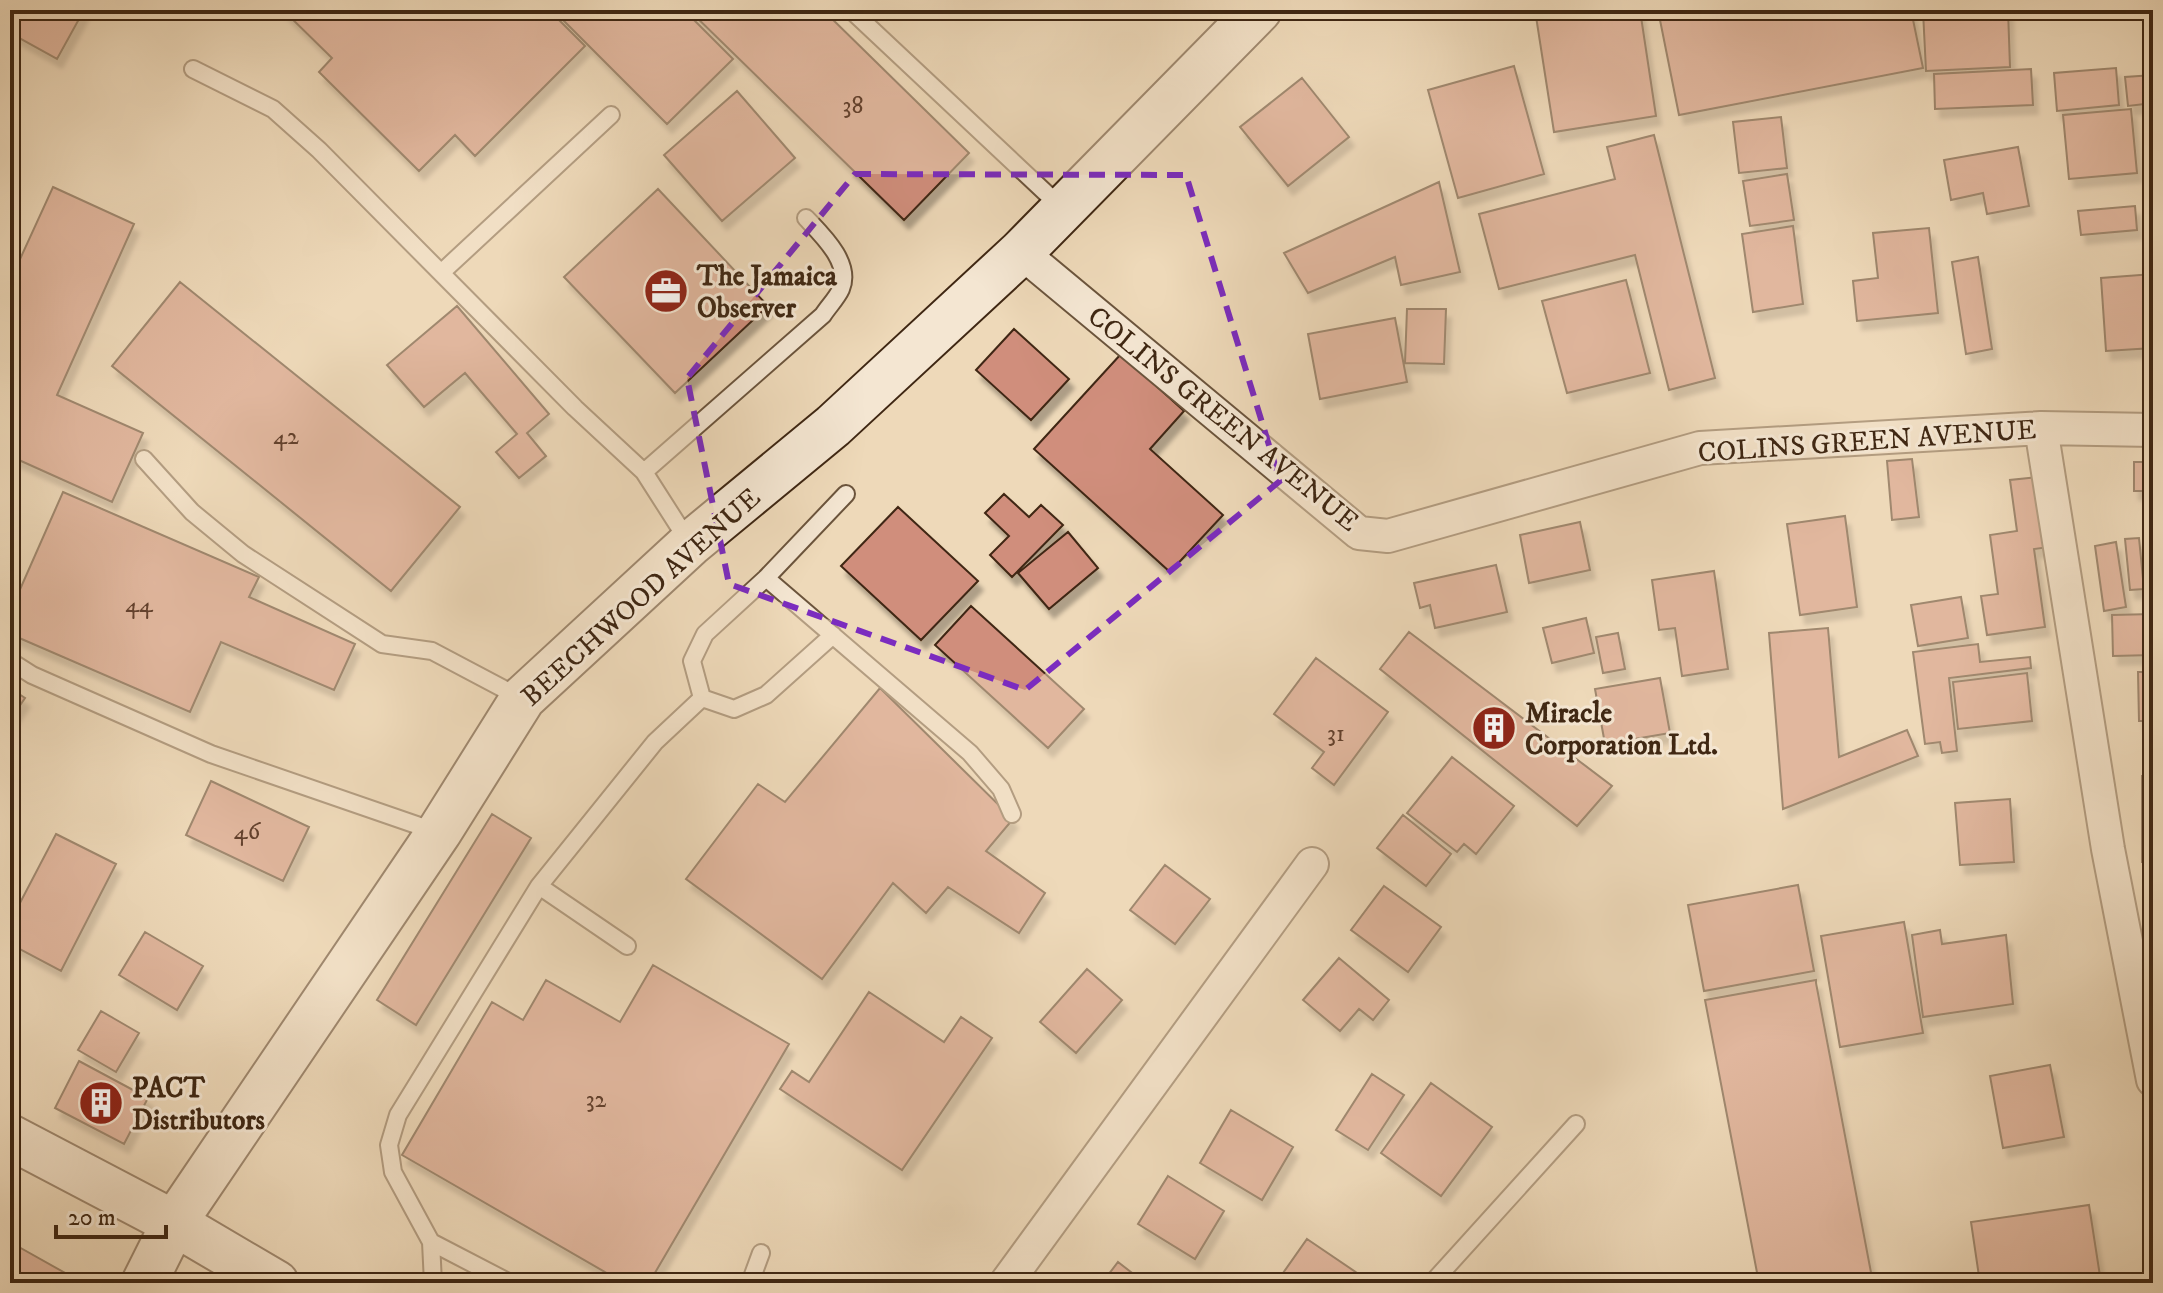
<svg xmlns="http://www.w3.org/2000/svg" width="2163" height="1293" font-family="'IM FELL DW Pica',serif">
	<style>
		.building { fill: #d08e7c; stroke: #3f2713; stroke-width: 2; filter: url(#shadow) }
		.lines { fill: none; stroke-linecap: round; stroke-linejoin: round }
		.lane-casing { stroke: #6b543c; stroke-width: 20 }
		.street-casing { stroke: #6b543c; stroke-width: 36 }
		.secondary-casing { stroke: #3f2713; stroke-width: 48 }
		.lane { stroke: #f4e6d2; stroke-width: 16 }
		.street { stroke: #f4e6d2; stroke-width: 32 }
		.secondary { stroke: #f4e6d2; stroke-width: 44 }
		.marked { fill: none; stroke: #7b2cbf; stroke-width: 6; stroke-dasharray: 16 10; stroke-linejoin: round }
		.labels { text-anchor: middle; stroke-width: 6; stroke-linejoin: round; paint-order: stroke }
		.number-label { font-size: 24px; fill: #63412d }
		.poi-label { font-size: 28px; font-weight: bold; fill: #3f2713; stroke: #f4e6d2; text-anchor: start }
		.street-label { font-size: 28px; fill: #3f2713; stroke: #f4e6d2 }
	</style>
	<defs>
		<filter id="shadow"><feDropShadow dx="5" dy="9" stdDeviation="2" flood-color="#0004"/></filter>
	</defs>
	<rect width="100%" height="100%" fill="#eed9b9"/>
	<filter id="stains"><feTurbulence type="fractalNoise" baseFrequency=".0025" numOctaves="4"/><feColorMatrix values="0 0 0 0 .2 0 0 0 0 .09 0 0 0 0 .02 0 0 0 .5 -.17"/></filter>
	<radialGradient id="worn" r=".72"><stop offset=".6" stop-color="#630" stop-opacity="0"/><stop offset="1" stop-color="#630" stop-opacity=".3"/></radialGradient>
	<path class="building" d="M10,10H84L57,59L10,33Z
		M283,10H549L585,46L475,156L455,135L419,171L319,72L332,58Z
		M553,10H684L733,59L667,124Z
		M689,10H823L969,153L904,220Z
		M1535,10H1640L1656,116L1554,132Z
		M1658,10H1911L1923,68L1679,115Z
		M1919,10H2008L2010,67L1926,71L1923,11Z
		M1514,66L1544,174L1458,198L1428,90Z
		M2116,68L2119,105L2057,111L2054,73Z
		M2031,69L2033,105L1935,109L1934,74Z
		M2153,75V103L2128,106L2125,77Z
		M1302,78L1349,137L1288,186L1240,127Z
		M737,91L795,158L722,221L664,155Z
		M2131,109L2137,173L2069,179L2063,115Z
		M1781,117L1787,168L1739,173L1733,122Z
		M1654,135L1715,378L1669,390L1635,255L1499,289L1479,214L1615,179L1607,147Z
		M2018,147L2029,206L1987,214L1983,193L1951,200L1944,160Z
		M1787,174L1794,220L1750,226L1743,181Z
		M1439,182L1460,272L1401,285L1395,257L1308,293L1284,253Z
		M53,187L134,224L57,395L143,433L112,502L10,456V281Z
		M658,189L768,306L675,393L564,277Z
		M2135,206L2137,230L2081,235L2078,211Z
		M1793,226L1803,304L1753,312L1742,234Z
		M1929,228L1938,313L1857,321L1853,281L1878,278L1873,233Z
		M1978,257L1992,349L1966,354L1952,262Z
		M2153,274V348L2106,351L2101,278Z
		M1626,280L1650,373L1567,393L1542,301Z
		M180,282L460,507L391,591L112,366Z
		M457,306L549,414L527,433L546,456L519,478L496,452L517,434L465,373L424,407L387,365Z
		M1407,309H1446L1444,364L1405,363Z
		M1395,318L1407,382L1320,399L1308,334Z
		M1014,329L1069,379L1031,420L976,370Z
		M1121,354L1184,411L1150,449L1223,515L1170,572L1034,449Z
		M1912,459L1919,517L1892,520L1887,461Z
		M2134,462H2153V491H2134Z
		M2039,477L2049,547L2034,549L2045,627L1987,635L1981,596L1998,594L1990,535L2017,531L2010,480Z
		M63,492L259,577L249,597L355,644L334,690L221,642L190,712L10,634V612Z
		M1004,494L1029,517L1041,505L1063,525L1012,577L990,555L1009,536L985,513Z
		M898,507L978,581L921,640L841,566Z
		M1845,516L1857,607L1800,615L1787,524Z
		M1580,522L1590,570L1529,583L1520,535Z
		M1068,532L1098,568L1049,609L1018,573Z
		M2139,538L2144,589L2130,590L2125,539Z
		M2116,542L2126,607L2104,611L2095,546Z
		M1496,565L1507,612L1435,628L1430,605L1420,608L1414,583Z
		M1714,571L1728,669L1682,676L1675,628L1659,630L1652,580Z
		M1961,597L1968,638L1918,646L1911,605Z
		M971,606L1084,709L1048,748L935,645Z
		M2153,614V655L2113,656L2112,615Z
		M1586,618L1594,653L1552,663L1543,628Z
		M1828,628L1839,757L1907,730L1918,756L1783,809L1769,633Z
		M1409,632L1612,786L1577,826L1380,669Z
		M1618,633L1625,669L1603,673L1596,637Z
		M1978,644L1980,662L2030,657L2031,668L1949,678L1957,751L1942,753L1940,742L1925,744L1913,652Z
		M1316,658L1388,712L1334,785L1312,768L1324,752L1274,714Z
		M2138,672H2153V721H2139Z
		M2027,673L2032,721L1958,729L1953,682Z
		M1660,678L1670,733L1605,744L1595,689Z
		M10,688L25,698L10,720Z
		M880,688L1013,819L986,851L1045,893L1019,933L948,887L926,913L893,883L822,979L686,879L758,784L785,802Z
		M1452,757L1514,806L1476,854L1464,844L1457,852L1407,813Z
		M2142,776H2153V862H2142Z
		M211,781L309,827L283,881L186,835Z
		M2010,799L2014,862L1960,865L1955,803Z
		M492,814L531,838L416,1025L377,1000Z
		M1403,815L1451,854L1426,886L1377,848Z
		M56,834L116,864L61,971L10,944V922Z
		M1165,865L1210,899L1175,944L1130,910Z
		M1798,885L1814,971L1704,991L1688,905Z
		M1384,886L1441,927L1408,972L1351,930Z
		M1904,922L1923,1033L1840,1047L1821,936Z
		M1940,930L1942,944L2006,935L2013,1004L1923,1017L1912,935Z
		M145,932L203,966L177,1010L119,975Z
		M1339,958L1389,1000L1373,1020L1359,1009L1340,1031L1303,1000Z
		M653,965L789,1044L649,1283H624L402,1155L492,1002L523,1020L546,980L620,1022Z
		M1087,969L1122,1000L1076,1053L1040,1022Z
		M1816,980V983L1873,1283H1759L1705,1000Z
		M869,992L944,1042L961,1017L992,1038L902,1170L780,1089L792,1071L809,1082Z
		M101,1011L139,1033L116,1072L78,1050Z
		M79,1061L148,1098L124,1144L55,1108Z
		M2050,1065L2064,1137L2003,1148L1990,1076Z
		M1372,1074L1404,1095L1368,1150L1336,1130Z
		M1431,1083L1492,1127L1441,1196L1381,1153Z
		M1231,1110L1293,1147L1262,1200L1200,1163Z
		M1168,1176L1224,1211L1195,1259L1138,1224Z
		M2089,1205L2100,1276L2055,1283H1980L1971,1222Z
		M1307,1239L1366,1279L1364,1283H1276Z
		M10,1242L83,1283H10Z
		M1118,1262L1145,1283H1102Z"/>
	<g class="lines">
		<g class="lane-casing">
			<path id="lane" d="M851,10L1063,209
				M193,69L273,109L319,150L575,408L644,472L690,544
				M441,273L611,115
				M144,459L192,512L243,554L382,644L432,651L521,698
				M644,472L823,315C828,307 837,298 841,289C852,263 822,235 806,218
				M766,578L970,753L1001,789L1012,814
				M10,661L32,675L211,754L437,832
				M702,698L692,661L705,634L766,578L846,494
				M702,698L734,709L766,695L833,635
				M539,886L627,946
				M431,1242L433,1283
				M510,1283L431,1242L393,1172L389,1145L398,1115L539,886L655,742L702,698
				M750,1283L761,1253
				M1432,1283L1576,1124"/>
		</g>
		<g class="street-casing">
			<path id="street" d="M1021,252L1359,533L1388,536L1700,448L2041,428L2153,430
				M2041,428L2108,849L2153,1080
				M1006,1283L1312,864"/>
		</g>
		<g class="secondary-casing">
			<path id="secondary" d="M10,1137L174,1223L276,1283
				M144,1283L174,1223L439,832L523,698L690,544L833,426L1021,252L1259,10"/>
		</g>
		<use href="#lane" class="lane"/>
		<use href="#street" class="street"/>
		<use href="#secondary" class="secondary"/>
	</g>
	<path d="M0 0H2163V1293H0ZM855,174L1186,175L1280,481L1025,690L729,584L687,378Z" fill="#eed9b9" fill-opacity=".55" fill-rule="evenodd"/>
	<path class="marked" d="M855,174L1186,175L1280,481L1025,690L729,584L687,378Z"/>
	<defs>
		<g id="office-disc" transform="scale(2.3)"><circle r="9.5" fill="#8f2418" stroke="#f4e6d2"/><path d="M-6-3h4V-5.5h4V-3h4V5H-6ZM-1-4.5V-3h2v-1.5ZM-6 0V1H6V0Z" fill="#fff"/></g>
		<g id="building-disc" transform="scale(2.3)"><circle r="9.5" fill="#8f2418" stroke="#f4e6d2"/><path d="M-4-6H4V6H1V3H-1V6H-4ZM-2.5-4.3h1.7v1.8h-1.7ZM.8-4.3h1.7v1.8H.8ZM-2.5-1h1.7V.8h-1.7ZM.8-1h1.7V.8H.8Z" fill="#fff"/></g>
	</defs>
	<g fill-rule="evenodd">
		<use href="#office-disc" x="666" y="291"/>
		<use href="#building-disc" x="1494" y="728"/>
		<use href="#building-disc" x="101" y="1103"/>
	</g>
	<g class="labels">
		<g class="number-label">
			<text x="853" y="113">38</text>
			<text x="286" y="444">42</text>
			<text x="139" y="612">44</text>
			<text x="1336" y="741">31</text>
			<text x="247" y="839">46</text>
			<text x="596" y="1107">32</text>
		</g>
		<g class="poi-label">
			<text x="697" y="285">The Jamaica<tspan x="697" dy="32">Observer</tspan></text>
			<text x="1525" y="722">Miracle<tspan x="1525" dy="32">Corporation Ltd.</tspan></text>
			<text x="132" y="1097">PACT<tspan x="132" dy="32">Distributors</tspan></text>
		</g>
		<g class="street-label">
			<text transform="translate(1224 418) rotate(39)" y="10">COLINS GREEN AVENUE</text>
			<text transform="translate(1867 440) rotate(-4)" y="10">COLINS GREEN AVENUE</text>
			<text transform="translate(640 596) rotate(-42)" y="10">BEECHWOOD AVENUE</text>
		</g>
	</g>
	<rect width="2163" height="1293" fill="none" stroke="#eed9b9" stroke-width="40"/>
	<rect x="12" y="12" width="2139" height="1269" fill="none" stroke="#3f2713" stroke-width="4"/>
	<rect x="20" y="20" width="2123" height="1253" fill="none" stroke="#3f2713" stroke-width="2"/>
	<path d="M56 1225v12h110v-12" fill="none" stroke="#3f2713" stroke-width="4"/>
	<text x="68" y="1225" font-size="24" fill="#3f2713" stroke="#f4e6d2" stroke-width="6" paint-order="stroke">20 m</text>
	<rect width="100%" height="100%" filter="url(#stains)"/>
	<rect width="100%" height="100%" fill="url(#worn)"/>
</svg>
